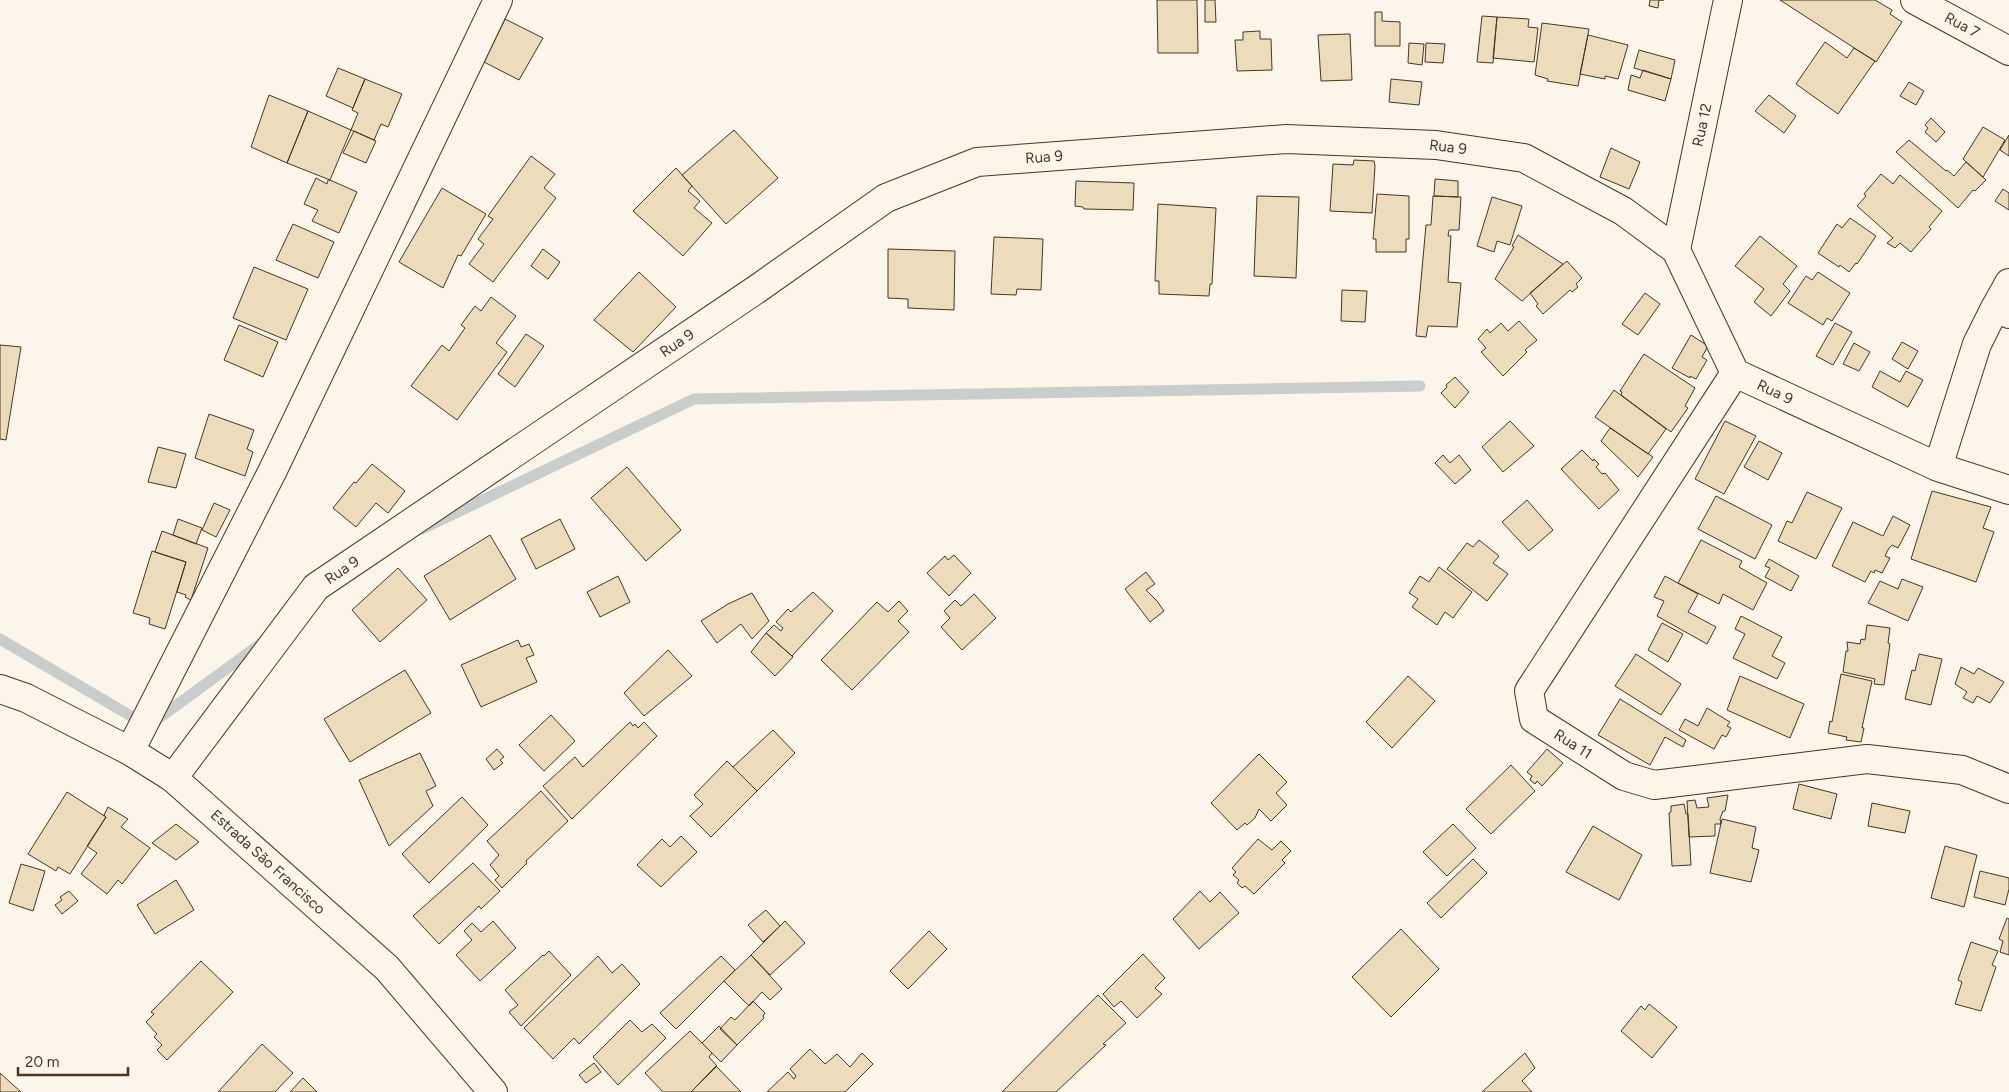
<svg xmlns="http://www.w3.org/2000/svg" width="2009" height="1092" font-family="Figtree,sans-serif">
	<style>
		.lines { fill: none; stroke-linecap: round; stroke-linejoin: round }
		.stream { stroke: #c9cecd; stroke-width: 11 }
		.building { fill: #ecdcbc; stroke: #4a3520 }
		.minor-casing { stroke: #4a3520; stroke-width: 30 }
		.major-casing { stroke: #4a3520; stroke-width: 30 }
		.minor { stroke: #fbf6e9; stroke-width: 28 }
		.major { stroke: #fbf6e9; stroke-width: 28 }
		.labels { text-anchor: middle; stroke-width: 4; stroke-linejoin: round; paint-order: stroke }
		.street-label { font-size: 15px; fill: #4a3520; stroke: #fbf6e9 }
	</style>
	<rect width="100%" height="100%" fill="#fbf6e9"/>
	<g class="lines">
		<path class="stream" d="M422,529L694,399L1420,386
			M0,639L148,726L262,643"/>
	</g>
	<path class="building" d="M1157,0H1197L1198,53H1158Z
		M1205,0H1215L1216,22H1205Z
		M1650,0H1664H1659L1658,8L1649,6Z
		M1780,0H1875L1892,10L1890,14L1902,22L1876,62Z
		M1375,12H1382V21L1400,22V46H1375Z
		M1482,16L1497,17L1493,63L1477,62Z
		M1497,17L1529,19L1528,27L1538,28L1534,62L1493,58Z
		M505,19L543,38L519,80L484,62Z
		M1542,23L1589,29L1578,86L1547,81L1548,79L1535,75Z
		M1260,31V39H1271L1272,70L1237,71L1235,40H1243V32Z
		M1350,34L1352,80L1321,81L1318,35Z
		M1588,35L1628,45L1618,79L1605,76V79L1580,74Z
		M1825,42L1847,58L1854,48L1875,61L1838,114L1796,84Z
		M1409,43L1424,44L1422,65L1408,63Z
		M1426,43L1445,44L1443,63L1425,62Z
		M1639,50L1675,60L1671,79L1634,68Z
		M338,68L365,79L353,108L326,96Z
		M1643,70L1671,79L1665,101L1628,90L1631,75L1640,78Z
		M365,79L402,94L388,127L381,124L374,140L351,130L358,113L352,110Z
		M1391,79L1422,82L1419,105L1389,102Z
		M1909,82L1924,91L1916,105L1900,96Z
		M269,95L308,111L287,163L251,147Z
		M1769,95L1796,116L1784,133L1755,111Z
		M308,111L351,130L330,180L287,163Z
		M1931,118L1945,132L1936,142L1925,132L1928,128L1925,125Z
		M1983,127L2005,140L1983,177L1963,159Z
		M734,130L778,178L726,224L682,175Z
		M354,131L376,141L366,163L343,153Z
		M2009,135V156L2000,150Z
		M1909,140L1946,171L1947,170L1954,176L1966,162L1986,180L1975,191L1973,190L1958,208L1896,152Z
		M1611,148L1640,162L1629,189L1600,177Z
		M531,156L555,174L544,188L556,198L493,282L469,264L484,244L478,239L493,219L488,216Z
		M1354,160L1374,161L1375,166L1372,213L1330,211L1333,164L1353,165Z
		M676,168L692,186L688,191L700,201L694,208L712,223L683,256L633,211Z
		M1881,174L1893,184L1900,175L1942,211L1929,227L1931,229L1911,252L1900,243L1895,248L1887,243L1893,238L1857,206L1866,196L1864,194Z
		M316,178L327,184L328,180H330L357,192L339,233L312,221L318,210L304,204Z
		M1435,179L1458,181V197L1434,196Z
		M1076,181L1134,183L1133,210L1084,209L1083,207L1075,206Z
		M442,188L486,214L461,256L458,255L443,288L399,262Z
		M2003,189L2009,193V210L1995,201Z
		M1377,194L1409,196V239H1406V252H1376V239H1373Z
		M1257,196L1299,197L1296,278L1254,276Z
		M1433,196L1461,197L1459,230H1449L1448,236H1451L1448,282L1461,283L1457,327L1428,326L1426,337L1416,336L1426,225H1431Z
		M1492,197L1522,206L1510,245L1497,241L1494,252L1477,246Z
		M1158,204L1216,208L1212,284H1210L1209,296L1159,294V281H1155Z
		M1850,218L1876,236L1857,264L1856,263L1849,272L1840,265L1839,267L1818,253L1837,224L1842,228Z
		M293,224L334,242L318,278L276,260Z
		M1518,235L1563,264L1522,301L1495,279L1514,247L1512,246Z
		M1760,236L1797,266L1783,284L1790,291L1771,316L1754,302L1764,289L1735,266Z
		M994,237L1043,239L1041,290L1017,289L1016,295L991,294Z
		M543,249L560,262L548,279L531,266Z
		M888,249L955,251L954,310L908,308V299L888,298Z
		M1567,261L1582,278L1576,284L1578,287L1572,292L1570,290L1543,314L1536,306L1538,304L1530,293Z
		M254,267L308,289L286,340L233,318Z
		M639,272L676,307L633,352L594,320Z
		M1818,272L1850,293L1832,321L1827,318L1823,325L1788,303L1806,276L1812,280Z
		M1342,290L1367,291L1365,322L1341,321Z
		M1645,293L1660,304L1638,335L1622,324Z
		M491,297L516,316L496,343L507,352L457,420L411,386L442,345L449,351L465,328L461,325L475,306L481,311Z
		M1519,321L1537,340L1525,350L1527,352L1503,376L1481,352L1486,348L1478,339L1487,329L1490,333L1501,323L1508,331Z
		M1835,323L1852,332L1833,365L1816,356Z
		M239,325L278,342L263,377L224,360Z
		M526,334L544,346L515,387L498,374Z
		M1691,335L1708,346L1702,357L1707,360L1696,379L1690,376V378L1672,368Z
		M1902,342L1918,351L1908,369L1892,359Z
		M1854,343L1870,352L1859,371L1843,364Z
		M0,345L21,347L6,440L0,439Z
		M1644,354L1695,388L1685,406L1688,408L1671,432L1621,395L1622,392L1620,391Z
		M1880,371L1900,382L1906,371L1923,380L1908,407L1872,387Z
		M1455,377L1469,392L1455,408L1441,393L1447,387L1446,385Z
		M1614,390L1666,429L1648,454L1595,417Z
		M209,414L254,430L247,449L253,452L245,476L195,458Z
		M1510,421L1534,446L1503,472L1482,447Z
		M1725,421L1756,436L1724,494L1695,479Z
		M1610,428L1653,457L1638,477L1601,441Z
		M1759,441L1782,453L1768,480L1744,467Z
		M158,447L186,454L176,488L148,482Z
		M1582,450L1593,461L1594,459L1599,464L1596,467L1602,474L1605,473L1619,490L1599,509L1561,469Z
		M1443,455L1450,463L1459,455L1471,470L1455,484L1435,463Z
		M372,464L405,491L388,513L376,503L356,527L333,508L354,482L356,483Z
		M627,467L681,530L646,561L591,498Z
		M1932,491L1991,507L1983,528L1994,532L1976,582L1911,559Z
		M1807,492L1842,508L1816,559L1778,541L1787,521L1792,523Z
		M1716,496L1772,525L1755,559L1698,529Z
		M1527,500L1553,530L1529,551L1502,522Z
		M214,503L230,510L216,537L202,530Z
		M1893,516L1910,525L1898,548L1892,545L1889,548L1885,556L1890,558L1882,573L1875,570L1874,573L1871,571L1865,582L1832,566L1853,522L1883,536Z
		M178,519L202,528L196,544L173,535Z
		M560,519L575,549L536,569L521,539Z
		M162,531L208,548L191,600L185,597L186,595L177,592L186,562L155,552Z
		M490,535L516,579L450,620L424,576Z
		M1479,540L1499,556L1493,563L1508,574L1487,601L1447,569L1467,543L1473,547Z
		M1701,540L1742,561L1739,567L1767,583L1753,610L1723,594L1719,604L1678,583Z
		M152,551L186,562L165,629L149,624L150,618L133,613Z
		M954,555L971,573L949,596L927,573L945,556L948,560Z
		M1769,559L1799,576L1791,591L1765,577L1770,568L1765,566Z
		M1439,567L1472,592L1453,618L1445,612L1437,625L1412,607L1418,599L1409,593L1420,576L1429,582Z
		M398,568L427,600L380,642L352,610Z
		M1146,572L1155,584L1146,590L1157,601L1164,611L1150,622L1125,589Z
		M618,576L630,602L600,617L587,592Z
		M1665,576L1698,594L1688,612L1716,627L1707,644L1657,616L1664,601L1654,597Z
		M1902,579L1923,587L1908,621L1868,603L1880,581L1898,589Z
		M813,592L833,611L792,656L766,633L774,625L781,631L783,628L776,622L788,609L791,612Z
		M752,593L769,621L752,639L741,624L717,643L701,621L728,604Z
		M974,594L996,618L962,650L941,627L950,618L944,611L955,600L961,606Z
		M899,601L908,611L898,621L909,632L852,690L821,660L877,602L888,612Z
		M1741,616L1782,637L1772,656L1785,663L1777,679L1733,658L1745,634L1735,629Z
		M1662,623L1683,634L1668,662L1648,650Z
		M1867,625L1890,628L1888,643L1890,644L1884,685L1874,684L1875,679L1843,672L1846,651H1848L1847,642L1860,644L1861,639L1865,640Z
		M766,633L793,657L775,676L751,652Z
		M518,640L521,647L529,644L534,655L526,658L537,682L481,707L461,665Z
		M668,650L692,676L644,716L624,693Z
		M1636,654L1681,684L1661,715L1615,686Z
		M1919,654L1942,659L1931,705L1905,699L1912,670L1915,671Z
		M1961,667L1974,674L1978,668L2004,682L1990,703L1977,696L1973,703L1963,698L1967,692L1955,684Z
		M405,670L431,713L350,762L324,719Z
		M1841,674L1872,681L1862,728H1864L1861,742L1846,740L1847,737L1828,733L1830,721L1832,722Z
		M1408,676L1435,701L1392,748L1366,722Z
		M1740,676L1804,704L1790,738L1727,710Z
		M1620,699L1686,740L1683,747L1665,737L1650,765L1598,735Z
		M1707,708L1730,722L1727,726L1731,728L1726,737L1722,735L1714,749L1679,730L1685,719L1698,726Z
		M551,715L575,741L544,771L519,745Z
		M630,722L633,726L635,724L638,728L644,722L657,736L572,819L543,786L575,757L583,767Z
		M773,730L795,753L757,791L733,767Z
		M497,749L504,757L500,760L503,763L494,770L486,759Z
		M1547,749L1563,763L1542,786L1537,781L1535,784L1530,780L1532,776L1527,772Z
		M420,753L436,786L426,791L433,806L389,846L359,780Z
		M1259,754L1287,782L1276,793L1287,805L1271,821L1259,809L1255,818L1247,825L1245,823L1237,830L1211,803Z
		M727,761L757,791L711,837L690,816L703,804L694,795Z
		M1511,765L1535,791L1491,834L1466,809Z
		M1799,784L1837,794L1831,819L1793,809Z
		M541,791L568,821L526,861L527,863L502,888L495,880L499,876L490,865L499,855L487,841Z
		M67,792L106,817L70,874L58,867L56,871L28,854Z
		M1728,795L1725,811H1723L1720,819L1721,824H1715V836L1689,837L1687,801L1695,800L1697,808L1709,807L1707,798Z
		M462,797L488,825L429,883L402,854Z
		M1872,803L1910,811L1905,833L1868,826Z
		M1684,804L1686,814H1688L1691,865L1672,866L1669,813L1671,812V806Z
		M108,807L128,819L121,827L150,848L122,884L118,880L107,894L81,874L97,853L87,846L106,817L104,815Z
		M1722,819L1756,827L1752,848L1759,850L1751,882L1710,873Z
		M176,824L199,842L176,860L152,843Z
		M1453,824L1476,848L1447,876L1423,852Z
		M1593,826L1642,855L1619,900L1566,872Z
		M681,836L697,852L661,887L637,865L662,839L670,847Z
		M1258,839L1272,850L1281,841L1291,851L1282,860L1285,863L1254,894L1245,886L1242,888L1237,883L1239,880L1233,875L1236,872L1232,868Z
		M1945,846L1977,855L1964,907L1931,898Z
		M1473,859L1487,873L1441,918L1427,903Z
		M473,863L500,891L481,909L479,906L439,944L413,916Z
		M21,864L45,871L33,911L9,903Z
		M1980,871L2009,878V889L2005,905L1974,897Z
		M176,880L194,910L155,934L137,905Z
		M69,891L78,901L62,914L55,905L62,900L60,897Z
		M1200,891L1210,902L1220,892L1239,913L1199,949L1173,919Z
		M766,910L780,926L763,942L748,925Z
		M2007,918L2009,919V955L2000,952L2003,941L1999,939Z
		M493,921L516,948L480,981L456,955L472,940L464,931L472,923L481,932Z
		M785,921L805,943L770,975L751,955Z
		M1401,929L1439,969L1391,1017L1352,977Z
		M929,931L947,949L908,989L890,971Z
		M1971,942L1998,951L1992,965L1996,967L1981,1011L1955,1004L1962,982L1958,980Z
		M549,951L571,975L521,1026L509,1012L518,1005L505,990L543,955L544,956Z
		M1143,954L1165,978L1155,988L1162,994L1137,1018L1121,1001L1114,1007L1103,994Z
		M751,955L782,989L770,1000L762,992L749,1006L724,981Z
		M598,956L612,973L622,964L640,984L579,1044L574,1038L553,1059L524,1028Z
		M721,956L735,970L676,1029L660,1013Z
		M201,961L233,992L167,1060L157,1050L162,1045L154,1037L157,1034L146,1022L154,1014L151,1012Z
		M1098,995L1126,1023L1103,1044L1106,1045L1056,1092H1002Z
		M753,1001L765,1013L763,1016L764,1018L737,1045L720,1029L731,1017L735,1020Z
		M1649,1004L1677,1027L1652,1058L1621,1031L1641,1006L1645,1010Z
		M630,1020L642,1032L652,1024L666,1038L618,1085L593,1057Z
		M719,1026L737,1045L721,1062L702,1043Z
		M690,1031L712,1053L709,1057L717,1066L691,1092H663L645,1073Z
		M262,1044L293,1073L275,1092H218Z
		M810,1049L825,1064L837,1054L850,1067L862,1053L873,1064L845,1092H767L788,1072L794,1079L796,1076L790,1069Z
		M1525,1053L1535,1068L1522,1081L1532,1092H1482Z
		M594,1063L601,1072L586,1083L579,1075Z
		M716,1066L741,1092H691Z
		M0,1073L21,1092H0Z
		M303,1078L317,1092H290Z"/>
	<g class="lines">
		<g class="minor-casing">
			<path id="minor" d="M1915,0L2009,51
				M1676,250L1728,0
				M2009,283L1995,308L2009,314
				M1735,373L1529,691L1534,719L1624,776L1654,785L1867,759L1962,770L2009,789
				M1938,467L1977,344L1995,308
				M130,751L272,472L498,0
				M173,778L316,587L757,289L886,198L977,162L1286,139L1436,145L1524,158L1623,211L1676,250L1735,373L1938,467L2009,490"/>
		</g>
		<g class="major-casing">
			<path id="major" d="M0,689L26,698L130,751L173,778L387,968L493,1092"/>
		</g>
		<use href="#minor" class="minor"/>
		<use href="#major" class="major"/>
	</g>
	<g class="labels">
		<g class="street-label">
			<text transform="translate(1962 25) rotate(28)" y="5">Rua 7</text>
			<text transform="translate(1702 125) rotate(-78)" y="5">Rua 12</text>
			<text transform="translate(1448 147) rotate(7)" y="5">Rua 9</text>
			<text transform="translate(1044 157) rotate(-4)" y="5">Rua 9</text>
			<text transform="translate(677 343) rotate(-34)" y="5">Rua 9</text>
			<text transform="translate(1775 392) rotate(25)" y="5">Rua 9</text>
			<text transform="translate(342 570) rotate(-34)" y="5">Rua 9</text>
			<text transform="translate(1573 744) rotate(33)" y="5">Rua 11</text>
			<text transform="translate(268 862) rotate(42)" y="5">Estrada São Francisco</text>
		</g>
	</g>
	<path d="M18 1067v8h110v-8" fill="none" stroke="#4a3520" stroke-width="2.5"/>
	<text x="25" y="1067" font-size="15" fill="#4a3520" stroke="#fbf6e9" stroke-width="4" paint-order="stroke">20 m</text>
</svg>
